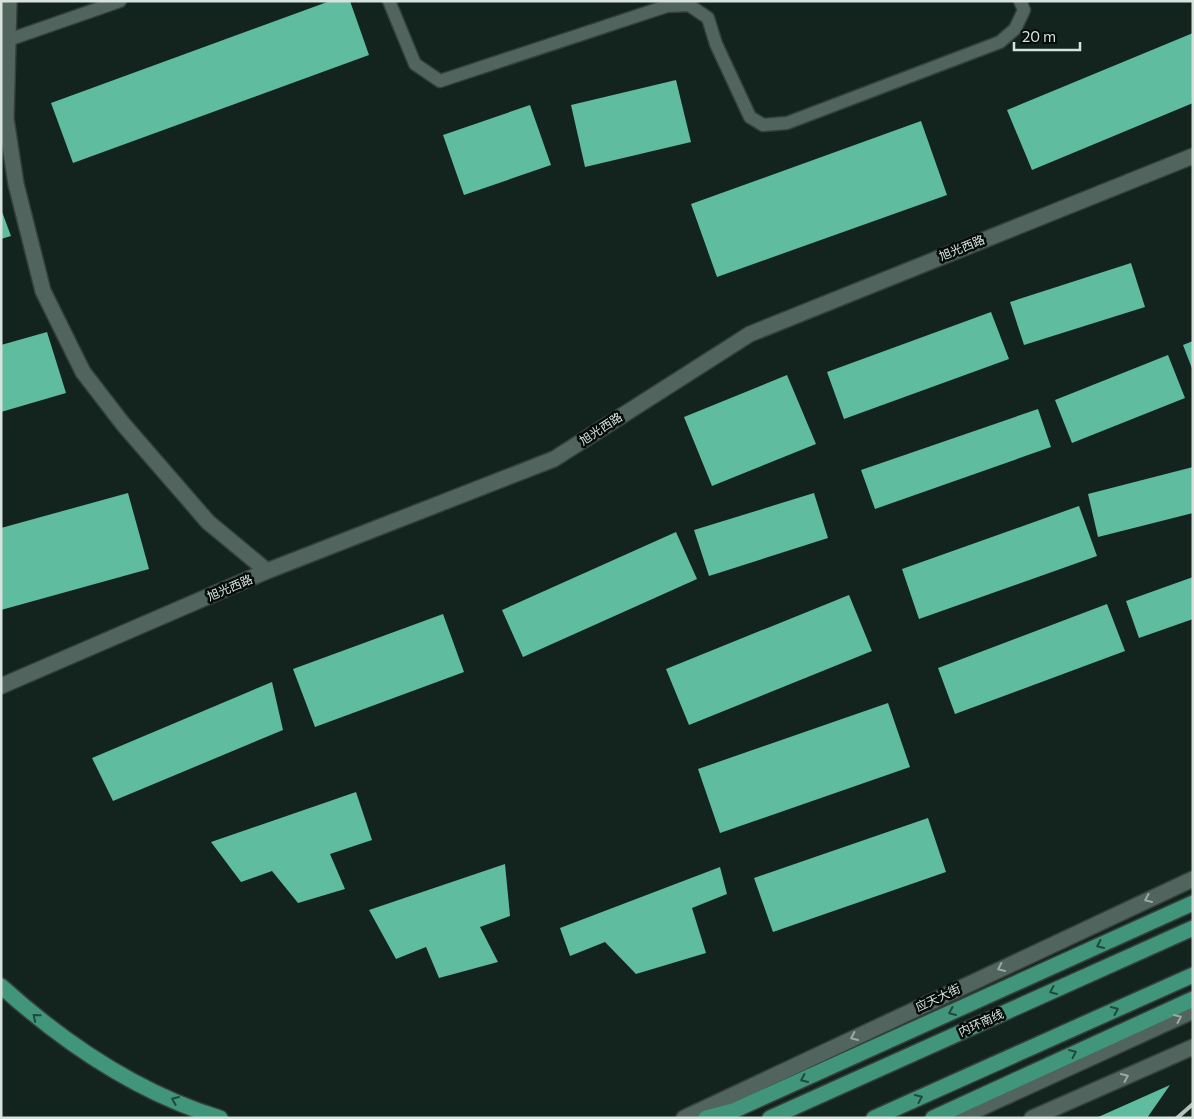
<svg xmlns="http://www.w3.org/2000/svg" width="1194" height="1119" font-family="Commissioner,'Noto Sans SC',sans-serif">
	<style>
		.building { fill: #60bc9e }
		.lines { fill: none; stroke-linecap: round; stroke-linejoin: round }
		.service-casing { stroke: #35403b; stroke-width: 15 }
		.minor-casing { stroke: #35403b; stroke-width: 18 }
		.tertiary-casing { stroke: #35403b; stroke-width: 18 }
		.trunk-casing { stroke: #35403b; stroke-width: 18 }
		.service { stroke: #51645d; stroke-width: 12 }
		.minor { stroke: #51645d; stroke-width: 15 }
		.tertiary { stroke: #51645d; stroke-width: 15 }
		.trunk { stroke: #41957a; stroke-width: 15 }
		.rail { stroke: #b6c2bd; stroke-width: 4 }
		.oneway { stroke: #9baaa4 }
		.oneway2 { stroke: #204a3c }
		.labels { text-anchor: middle; stroke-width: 5; stroke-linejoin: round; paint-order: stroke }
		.street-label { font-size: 12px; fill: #d8e3de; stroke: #050c09 }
	</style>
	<rect width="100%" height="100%" fill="#13241e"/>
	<path class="building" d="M330,1H350L369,55L73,163L51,103Z
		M1193,33V103L1032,170L1007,110Z
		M676,80L691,142L585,167L571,105Z
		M530,105L551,165L464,195L443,135Z
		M921,121L947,195L717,277L691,204Z
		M1,209L11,236L1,239Z
		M1131,263L1145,307L1024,345L1010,302Z
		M991,312L1009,359L844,419L827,372Z
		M47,332L66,393L1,412V345Z
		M1193,341V371L1183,345Z
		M1168,355L1185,398L1072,443L1055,400Z
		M787,375L816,444L712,486L684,417Z
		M1038,409L1051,447L875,509L861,470Z
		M1193,467V513L1098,537L1088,494Z
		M128,493L149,569L1,610V528Z
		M814,493L828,538L709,576L694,530Z
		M1079,506L1097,556L919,619L902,569Z
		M676,532L697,579L523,657L502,610Z
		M1193,577V619L1139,638L1126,601Z
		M849,595L872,651L689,725L666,669Z
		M1107,604L1125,651L955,714L938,668Z
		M443,614L464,672L315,727L293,669Z
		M272,682L283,730L113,801L92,758Z
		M888,703L910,767L720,833L698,769Z
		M356,792L372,840L330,854L345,889L298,903L272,871L241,882L211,842Z
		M928,818L946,872L773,932L754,878Z
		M505,864L510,916L480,927L498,962L439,978L426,947L396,959L369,910Z
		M720,867L727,894L692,908L706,953L636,974L605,942L570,956L560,928Z
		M1170,1085L1147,1118H1096Z"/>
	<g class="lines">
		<g class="service-casing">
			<path id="service" d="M389,1L415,64L440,81L667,6L689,5L708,18L716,44L750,117L763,125L787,123L1000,42L1015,29L1024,10L1020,1
				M8,40L120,1"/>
		</g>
		<g class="minor-casing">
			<path id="minor" d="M9,1L6,119L16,184L43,291L83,372L123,424L208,522L267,571
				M1,686L267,571L554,459L750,334L1193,156
				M1032,1118L1193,1047"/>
		</g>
		<g class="tertiary-casing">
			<path id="tertiary" d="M684,1118L1193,879
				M959,1118L1193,1011"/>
		</g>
		<g class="trunk-casing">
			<path id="trunk" d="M1,986C64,1043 138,1093 220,1118
				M706,1118L733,1111L1193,903
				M770,1118L1193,928
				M874,1118L1193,975
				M933,1118L1193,999"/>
		</g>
		<use href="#service" class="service"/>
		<use href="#minor" class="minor"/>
		<use href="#tertiary" class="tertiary"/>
		<use href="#trunk" class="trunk"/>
		<path class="rail" d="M1177,1118L1193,1104"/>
	</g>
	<defs><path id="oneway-chevron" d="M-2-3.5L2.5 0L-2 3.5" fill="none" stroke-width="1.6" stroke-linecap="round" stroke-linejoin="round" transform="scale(1.25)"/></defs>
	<g class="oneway">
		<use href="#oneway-chevron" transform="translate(1148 899) rotate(156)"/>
		<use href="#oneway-chevron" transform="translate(1001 968) rotate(155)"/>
		<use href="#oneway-chevron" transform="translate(1178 1018) rotate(-24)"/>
		<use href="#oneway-chevron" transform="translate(854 1037) rotate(155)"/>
		<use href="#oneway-chevron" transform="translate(1125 1077) rotate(-24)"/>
	</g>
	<g class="oneway2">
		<use href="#oneway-chevron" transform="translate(1100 945) rotate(156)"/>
		<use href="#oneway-chevron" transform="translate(1053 991) rotate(156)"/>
		<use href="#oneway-chevron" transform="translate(1115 1010) rotate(-24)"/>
		<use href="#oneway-chevron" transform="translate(952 1012) rotate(156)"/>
		<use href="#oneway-chevron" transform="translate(36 1017) rotate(-141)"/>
		<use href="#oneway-chevron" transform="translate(1073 1053) rotate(-25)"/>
		<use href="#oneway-chevron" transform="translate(804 1079) rotate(156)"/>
		<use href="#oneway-chevron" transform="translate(919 1098) rotate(-24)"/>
		<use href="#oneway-chevron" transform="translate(175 1100) rotate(-157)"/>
	</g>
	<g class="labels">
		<g class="street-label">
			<text transform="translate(962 248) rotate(-22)" y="4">旭光西路</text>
			<text transform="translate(601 429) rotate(-33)" y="4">旭光西路</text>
			<text transform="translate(230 588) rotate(-23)" y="4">旭光西路</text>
			<text transform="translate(938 998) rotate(-25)" y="4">应天大街</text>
			<text transform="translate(981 1023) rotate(-24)" y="4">内环南线</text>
		</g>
	</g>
	<rect width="1194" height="1119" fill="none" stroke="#d8e3de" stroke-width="5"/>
	<path d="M1014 42v8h66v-8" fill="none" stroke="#d8e3de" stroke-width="2.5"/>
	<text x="1022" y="42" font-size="15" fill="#d8e3de" stroke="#050c09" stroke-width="4" paint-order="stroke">20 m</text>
</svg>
